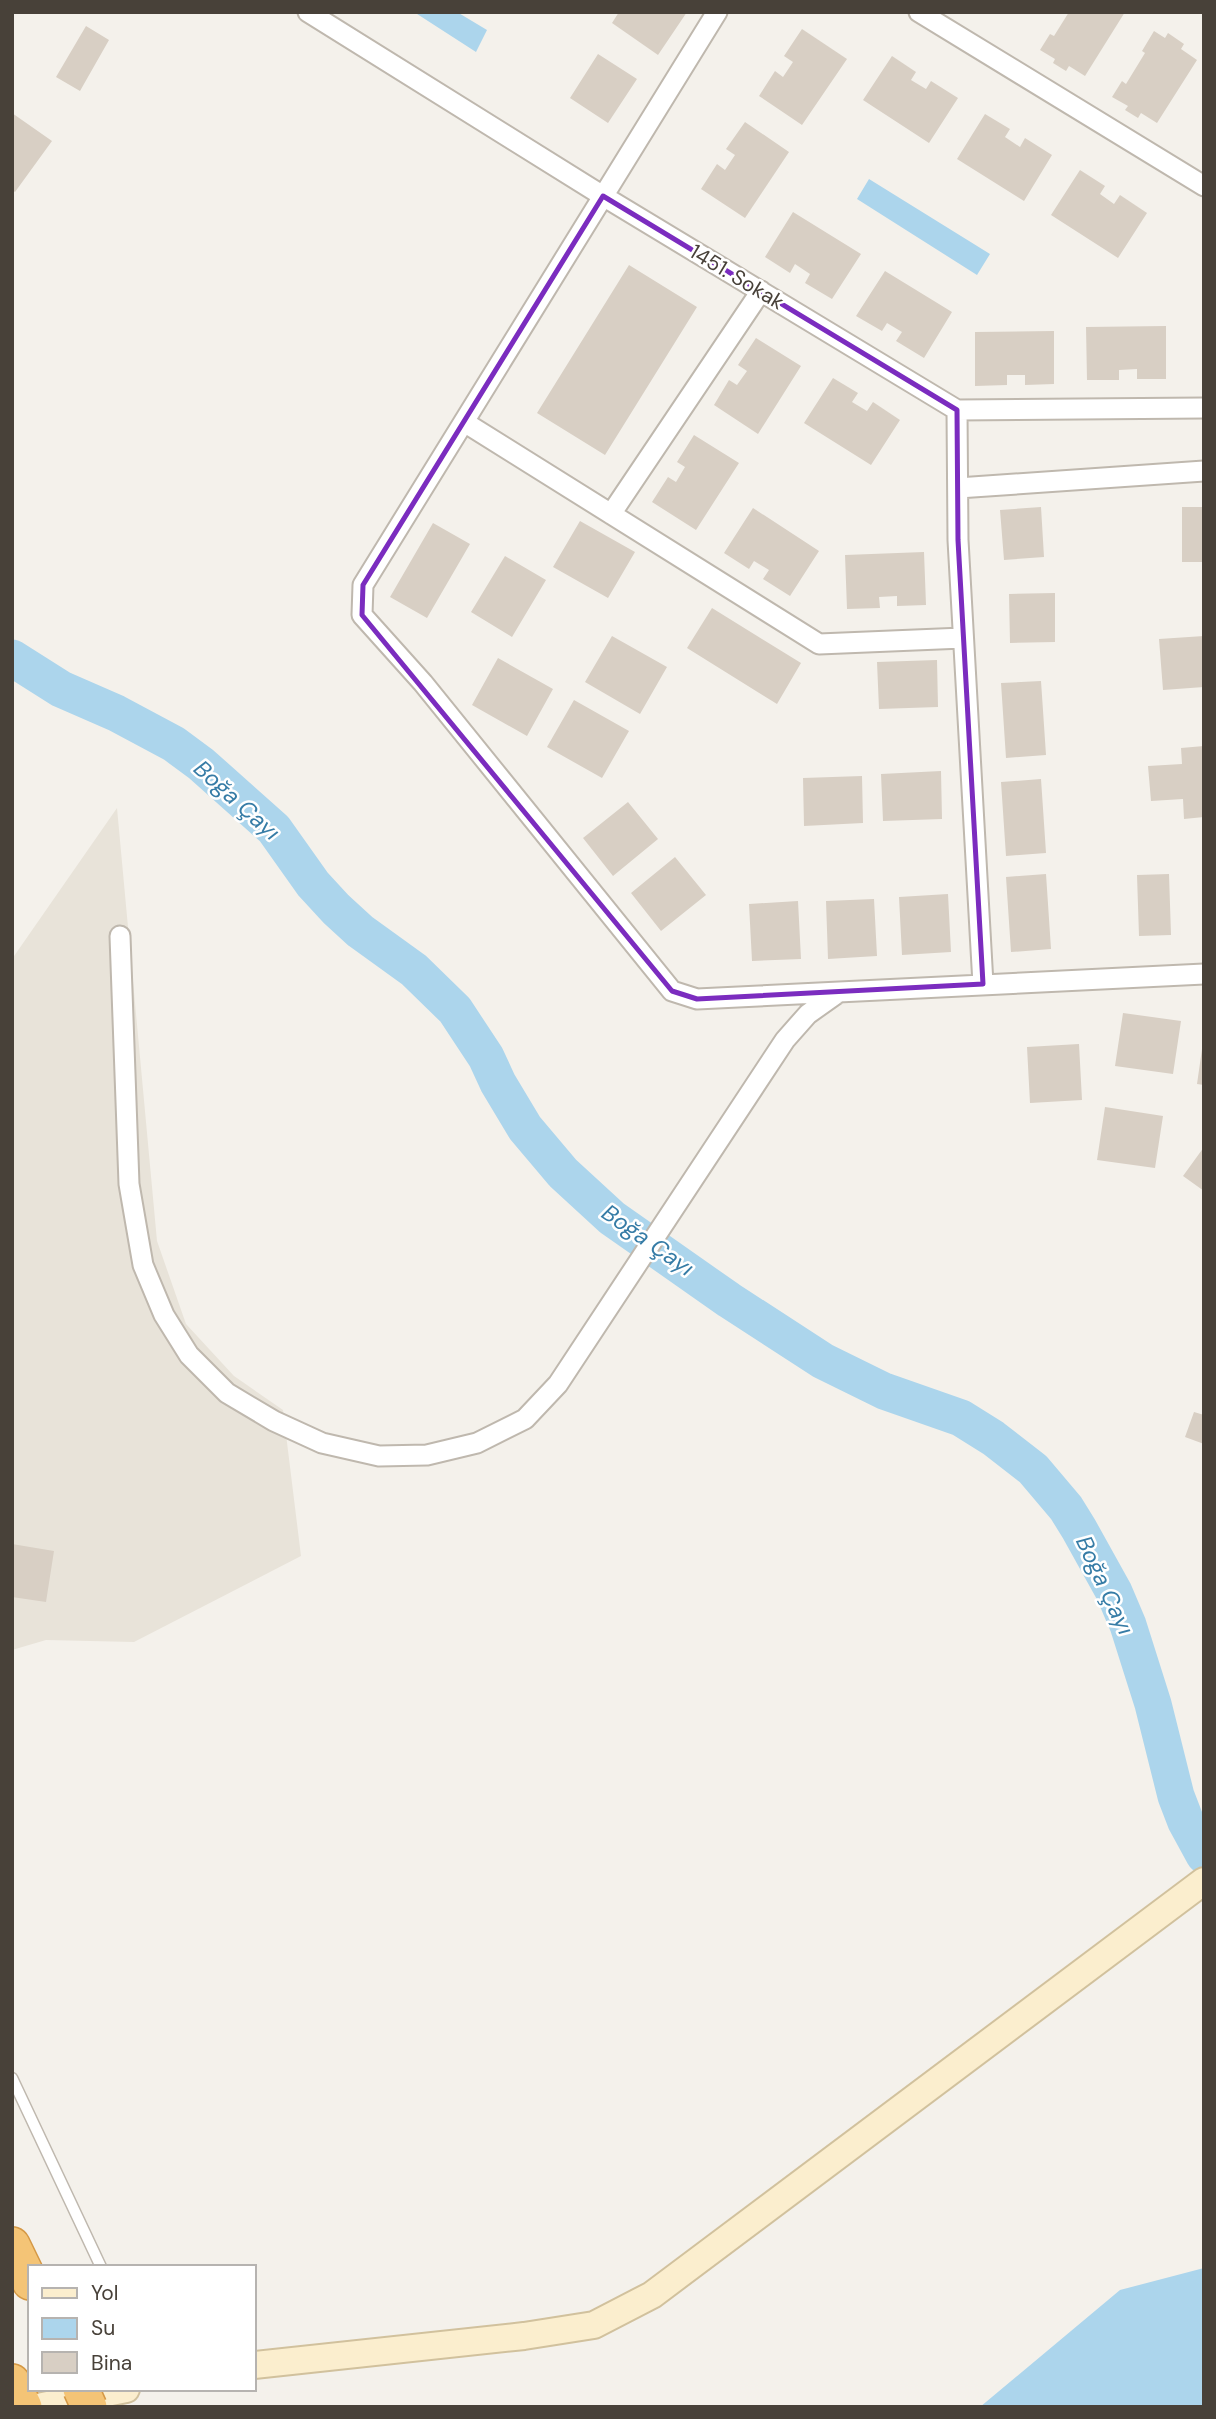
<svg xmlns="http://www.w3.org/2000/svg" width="1216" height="2419" font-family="'DM Sans',sans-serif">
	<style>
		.residential { fill: #e8e3d9 }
		.water { fill: #acd5ec }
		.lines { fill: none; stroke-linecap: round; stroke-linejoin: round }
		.river { stroke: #acd5ec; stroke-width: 37 }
		.building { fill: #d8cfc4 }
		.lane-casing { stroke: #bfb8ae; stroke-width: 13 }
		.street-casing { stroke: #bfb8ae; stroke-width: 23 }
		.secondary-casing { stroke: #d1c19d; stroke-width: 30 }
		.highway-casing { stroke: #d49845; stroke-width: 38 }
		.lane { stroke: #fff; stroke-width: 10 }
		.street { stroke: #fff; stroke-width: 19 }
		.secondary { stroke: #fbeece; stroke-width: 26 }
		.highway { stroke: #f4c476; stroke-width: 35 }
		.highway-bridge-casing { stroke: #d49845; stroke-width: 38; stroke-linecap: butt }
		.highway-bridge { stroke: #f4c476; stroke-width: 35 }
		.marked { fill: none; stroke: #7b2cbf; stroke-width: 5; stroke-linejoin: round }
		.labels { text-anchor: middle; stroke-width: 5; stroke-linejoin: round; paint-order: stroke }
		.street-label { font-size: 21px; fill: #484139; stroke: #fff }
		.water-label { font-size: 23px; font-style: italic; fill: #367ca6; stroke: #fff }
	</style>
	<rect width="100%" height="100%" fill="#f4f1eb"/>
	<path class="residential" d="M117,808L157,1241L186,1324L234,1376L283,1410L301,1556L134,1642L46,1640L12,1650V959Z"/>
	<path class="water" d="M414,12H457L487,30L476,52Z
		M869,179L990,254L977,275L857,199Z
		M1204,2268V2407H980L1120,2290Z"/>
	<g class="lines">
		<path class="river" d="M12,658L61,689L116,713L174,744L201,764L274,829L313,884L336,909L360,931L414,970L455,1010L486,1057L498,1083L525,1128L563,1173L612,1218L729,1300L823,1361L884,1391L961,1418L993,1438L1033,1469L1066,1508L1079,1529L1114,1592L1128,1625L1153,1704L1176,1796L1186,1822L1204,1855"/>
	</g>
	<path class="building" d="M619,12H687L658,55L612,23Z
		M1069,12H1125L1085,76L1069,66L1066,71L1053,63L1055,59L1040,50L1050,34L1054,36Z
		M86,26L109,40L80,91L56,77Z
		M802,29L847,59L802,125L759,96L775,71L783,77L793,62L784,56Z
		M1154,31L1165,38L1168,33L1184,44L1181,49L1197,60L1157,123L1141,113L1138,118L1125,110L1128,106L1112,97L1122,81L1126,84L1145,53L1142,51Z
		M598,54L637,79L608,123L570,98Z
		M892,56L916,72L911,80L926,89L931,81L958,98L929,143L863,100Z
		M12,113L52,141L15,192L12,190Z
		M985,114L1010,129L1005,137L1020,147L1025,138L1052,155L1024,201L957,159Z
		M745,122L789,152L745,218L701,189L717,164L725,170L735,155L726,149Z
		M1080,170L1105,186L1100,194L1114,204L1120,195L1147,213L1118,258L1051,215Z
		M793,212L861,254L832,299L805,283L810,274L795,264L790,273L765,257Z
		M629,265L697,307L605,455L537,413Z
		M885,271L952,312L924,358L896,341L902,332L887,323L882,331L856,316Z
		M1166,326V379H1137V369L1119,370V380H1087L1086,327Z
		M1054,331V384L1025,385V375H1007V385L975,386V332Z
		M756,338L801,366L758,434L714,405L729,380L737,385L747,371L738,365Z
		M833,378L858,393L852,402L867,411L873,402L900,420L871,465L804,423Z
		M694,435L739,463L696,530L652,502L668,477L676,482L685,467L677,462Z
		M1041,507L1044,557L1004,560L1000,510Z
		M1182,507H1204V562H1182Z
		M753,508L819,551L790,596L763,579L769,570L754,561L749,569L724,553Z
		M580,521L635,552L608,598L553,567Z
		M433,523L470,544L427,618L390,597Z
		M924,552L926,605L897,606V596L879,597L880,608L847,609L845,555Z
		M505,556L546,580L512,637L471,612Z
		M1055,593V642L1010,643L1009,594Z
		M712,608L801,663L777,704L687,648Z
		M612,636L667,667L640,714L585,682Z
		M1204,636V687L1163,690L1159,639Z
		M498,658L553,689L527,736L472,705Z
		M937,660L938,707L879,709L877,662Z
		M1041,681L1046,755L1006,758L1001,683Z
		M574,700L629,731L602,778L547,747Z
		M1204,746V817L1184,819L1183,799L1151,801L1148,766L1182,764L1181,748Z
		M941,771L942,819L883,821L881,774Z
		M862,776L863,823L804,826L803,778Z
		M1041,779L1046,853L1006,856L1001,782Z
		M628,802L658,839L613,876L583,838Z
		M675,857L706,895L661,931L631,893Z
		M1046,874L1051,949L1011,952L1006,877Z
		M1169,874L1171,935L1139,936L1137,875Z
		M948,894L951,952L902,955L899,897Z
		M874,899L877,956L828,959L826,901Z
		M798,901L801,959L752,961L749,904Z
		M1123,1013L1181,1021L1173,1074L1115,1066Z
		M1079,1044L1082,1100L1030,1103L1027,1047Z
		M1202,1049L1204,1050V1085L1197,1084Z
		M1105,1107L1163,1116L1155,1168L1097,1160Z
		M1204,1147V1191L1183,1176Z
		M1194,1412L1204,1415V1444L1185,1437Z
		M12,1544L54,1551L46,1602L12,1597Z"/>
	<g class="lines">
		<g class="lane-casing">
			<path id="lane" d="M12,2078L101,2267"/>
		</g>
		<g class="street-casing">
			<path id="street" d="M308,12L603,196L957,410L1204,408
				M717,12L363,585L362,615L423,683L672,991L697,999L1204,974
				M919,12L1204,186
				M957,410L958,540L983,984
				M464,422L819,644L963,638
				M958,488L1204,471
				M611,514L761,291
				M120,936L129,1184L143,1265L164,1315L189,1355L227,1393L274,1421L322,1443L379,1456L427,1455L477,1443L525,1419L558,1384L785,1040L808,1014L839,992"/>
		</g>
		<g class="secondary-casing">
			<path id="secondary" d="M254,2365L524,2336L594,2325L652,2295L1204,1881
				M38,2407L126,2389"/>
		</g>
		<g class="highway-casing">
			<path id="highway" d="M12,2245L30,2282
				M12,2382L24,2407"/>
		</g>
		<use href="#lane" class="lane"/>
		<use href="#street" class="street"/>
		<use href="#secondary" class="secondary"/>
		<use href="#highway" class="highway"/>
		<g class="highway-bridge-casing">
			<path id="highway-bridge" d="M81,2389L89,2407"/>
		</g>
		<use href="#highway-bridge" class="highway-bridge"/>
	</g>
	<path class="marked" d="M603,196L957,410L958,540L983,984L697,999L672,991L362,615L363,585Z"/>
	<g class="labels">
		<g class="street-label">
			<text transform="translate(737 277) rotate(31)" y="7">1451. Sokak</text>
		</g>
		<g class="water-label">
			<text transform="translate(237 800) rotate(42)" y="8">Boğa Çayı</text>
			<text transform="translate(648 1240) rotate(35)" y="8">Boğa Çayı</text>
			<text transform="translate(1105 1585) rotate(65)" y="8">Boğa Çayı</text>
		</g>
	</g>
	<rect width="1216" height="2419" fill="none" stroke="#484139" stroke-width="28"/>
	<rect x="28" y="2265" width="228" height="126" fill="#ffffff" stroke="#b6b3b0" stroke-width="2"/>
	<rect x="42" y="2288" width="35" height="10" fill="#fbeece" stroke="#b6b3b0" stroke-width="2"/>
	<text x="91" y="2300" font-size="21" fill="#484139">Yol</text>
	<rect x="42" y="2318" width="35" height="21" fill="#acd5ec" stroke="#b6b3b0" stroke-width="2"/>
	<text x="91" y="2335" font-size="21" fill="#484139">Su</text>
	<rect x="42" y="2352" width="35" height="21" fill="#d8cfc4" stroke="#b6b3b0" stroke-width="2"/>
	<text x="91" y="2370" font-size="21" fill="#484139">Bina</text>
</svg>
